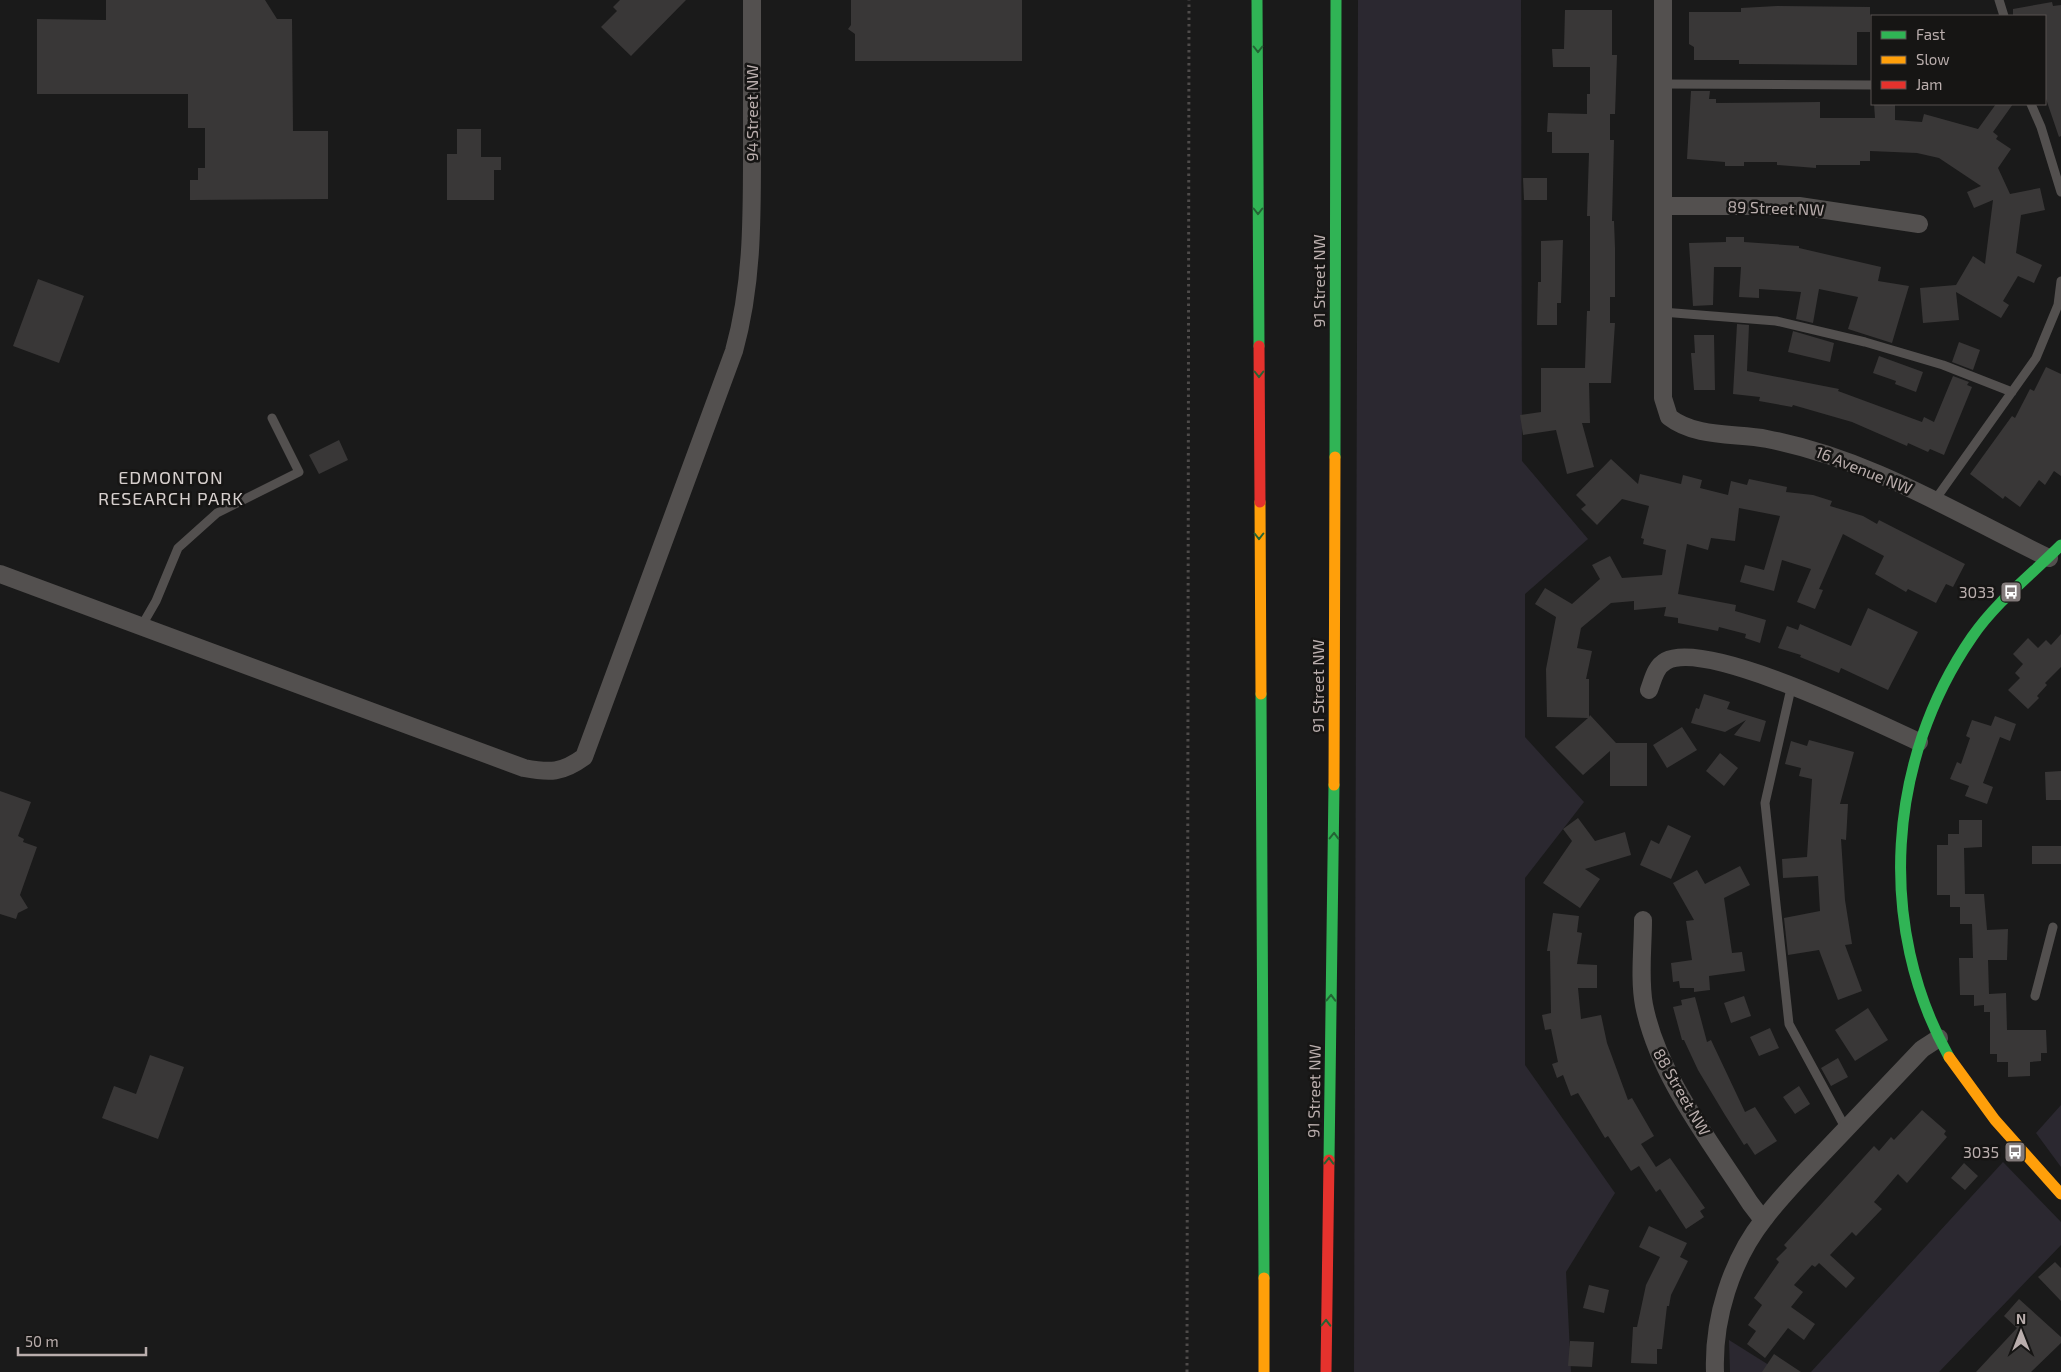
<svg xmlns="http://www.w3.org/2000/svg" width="2061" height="1372" font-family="'Exo 2',sans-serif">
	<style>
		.green { fill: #2b2830 }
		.building { fill: #393737 }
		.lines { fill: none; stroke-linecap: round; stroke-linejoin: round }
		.path { stroke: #4e4b4a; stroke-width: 3; stroke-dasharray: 2.5 4; stroke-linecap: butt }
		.lane { stroke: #53504f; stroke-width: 9 }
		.street { stroke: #53504f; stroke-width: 18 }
		.fast { stroke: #30b455; stroke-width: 11 }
		.slow { stroke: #ff9f0a; stroke-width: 11 }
		.jam { stroke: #e5322d; stroke-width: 11 }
		.oneway { stroke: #236434 }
		.labels { text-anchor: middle; stroke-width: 5; stroke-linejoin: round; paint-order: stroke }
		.street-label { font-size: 16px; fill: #baaead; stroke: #161514 }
		.poi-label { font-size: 16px; fill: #baaead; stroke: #161514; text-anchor: end }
		.neighbourhood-label { font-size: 18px; letter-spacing: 1px; fill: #d6cfcd; stroke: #161514 }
	</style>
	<rect width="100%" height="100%" fill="#1a1a1a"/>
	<path class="green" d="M1358,0H1521L1522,461L1588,539L1525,594V737L1584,802L1525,878V1065L1615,1193L1566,1272L1571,1372H1354Z
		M2061,1105V1167L2036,1133Z
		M2003,1162L2061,1222V1245L1939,1372H1811Z
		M1729,1340L1780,1372H1730Z"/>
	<path class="building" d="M106,0H265L277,19H292L293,131H328V199L190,200V180H198V168H205V128H188V94H37V19L106,20Z
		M620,0H686L631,56L601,27L617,11L613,7Z
		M851,0H1022V61H855V34L848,29L851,25Z
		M2052,2L2053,6L2061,5V136L2059,137L2045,96V16H2013V9Z
		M1777,6L1870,7V32H1857V65L1739,64V60H1694V47L1689,44V12H1741V8Z
		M1565,10H1612V55H1617L1615,114H1610V140H1614L1612,221H1614L1615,248V297H1610V323H1615L1611,383H1589L1590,423H1582L1594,467L1567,474L1556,430L1523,435L1520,415L1541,412V368H1585L1587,311H1590V216H1587L1589,153H1552V132H1547L1548,113L1587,114V94H1590V67H1553L1552,49H1564Z
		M1691,91H1710L1709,99H1716V103L1820,102V118H1875L1874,104H1895V120L1922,122L1924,114L1978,129L1996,104H2013L1993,132L1998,136L1996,139L2011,149L1998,168L2010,194L2040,188L2045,210L2021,215L2016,253L2042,265L2034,283L2018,276L2003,301L2009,305L2001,318L1956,292L1959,320L1923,323L1920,288L1956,285L1973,256L1985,264L1993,200L1974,208L1967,192L1981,186L1939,158L1917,153L1870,151V161H1860V165H1816V168L1777,165V162H1744V166H1725V162L1687,159Z
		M457,129H481V157H501V170H494V200H447V154H457Z
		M1523,178H1547V200H1524Z
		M1726,237H1744V242L1799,246V248L1881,267L1878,281L1909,286L1892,343L1848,329L1858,297L1819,289L1813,323L1796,319L1801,292L1759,289V298L1739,297L1741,267H1714L1713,305L1693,306L1689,243L1726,242Z
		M1563,240L1561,303H1557V325H1537L1538,282H1541V241Z
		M38,279L84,296L59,363L13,346Z
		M1737,324L1749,325L1747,371L1839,389L1838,391L1922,422L1924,417L1934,422L1953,376L1969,382L1967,385L1972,387L1944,455L1930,449L1928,452L1908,443L1907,446L1852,422L1793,405L1792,407L1759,401L1760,397L1733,394Z
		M1793,331L1834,343L1830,362L1788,352Z
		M1694,335H1714L1715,390H1694L1691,353H1695Z
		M1959,342L1980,350L1973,370L1952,362Z
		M1879,356L1923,372L1916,392L1895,384L1896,381L1873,373Z
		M2046,367L2061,374V476L2054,471L2045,485L2039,480L2020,507L2005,496L2003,499L1970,474L2012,416L2015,418L2030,389L2034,391Z
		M339,440L348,460L319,474L309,455Z
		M1611,459L1638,484L1640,474L1681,484L1683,475L1702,480L1700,488L1728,495L1731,481L1747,485L1749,479L1787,487L1786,492L1813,495L1832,501L1830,506L1863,516L1877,524L1879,520L1965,564L1953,587L1946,584L1936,603L1908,589L1906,592L1875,574L1884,556L1843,534L1819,589L1823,590L1815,609L1797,602L1811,569L1782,560L1774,591L1740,582L1745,565L1764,570L1780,516L1739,508L1735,541L1711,538L1708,550L1687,544L1678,594L1736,605L1735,611L1766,620L1760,643L1745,638L1746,634L1719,627L1718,631L1678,623V618L1664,616L1666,607L1634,610V601L1611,603L1581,628L1577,648L1592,651L1586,679H1589V717L1590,715L1616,743H1647V786H1610V751L1583,775L1555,747L1588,718L1547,717L1546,669L1556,617L1535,604L1545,588L1572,604L1600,579L1592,565L1610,556L1622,578L1662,575L1666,550L1643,544L1644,539L1641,538L1649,506L1622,499L1597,525L1581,509L1586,505L1576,495Z
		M1868,608L1918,632L1888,690L1841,668L1839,673L1800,657L1801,655L1778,648L1787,626L1798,630L1800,624L1851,646Z
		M2061,634V667L2045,683L2047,685L2037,696L2039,698L2028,709L2008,690L2020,678L2015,673L2023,664L2013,654L2028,638L2038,648L2046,640L2051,645Z
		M1704,694L1730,702L1727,709L1766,721L1760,742L1734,735L1746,720L1725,732L1691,723L1696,708L1699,709Z
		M1995,716L2016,724L2010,741L2000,737L1983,783L1993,787L1987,804L1965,796L1969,786L1950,779L1957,762L1961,764L1970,738L1966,736L1972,720L1991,726Z
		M1682,727L1697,750L1667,768L1653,745Z
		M1809,740L1854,752L1840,804H1848L1846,840L1841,839L1845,900L1852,944L1845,945L1862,991L1838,1000L1819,950L1788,955L1784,918L1820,911L1818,876L1783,878L1782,859L1807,857L1812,779L1799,776L1801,768L1785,764L1791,741L1807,746Z
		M1720,753L1738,768L1724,786L1706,771Z
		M2061,771V800H2046L2045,772Z
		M0,791L31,802L18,836L24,839L23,842L37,847L20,895L28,908L18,913L16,919L0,914Z
		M1578,818L1595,841L1625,832L1631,855L1585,869L1600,879L1580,908L1543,883L1572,841L1563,829Z
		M1959,820H1982V847L1964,848L1965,894H1984L1987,930L2008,929L2007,960H1988L1989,994L2006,993L2007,1030H2046L2047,1053H2041V1061L2030,1062V1076L2008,1077V1062H1997V1054H1990V1012H1984V1005L1974,1006V995H1960L1959,958H1973L1972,924H1960V907H1950V895H1937V845H1948V834H1959Z
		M1668,825L1691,836L1671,879L1640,865L1651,840L1659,844Z
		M2032,846H2061V864H2032Z
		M1740,866L1750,885L1724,898L1732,953L1742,952L1745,971L1709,976L1710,990L1694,992V988H1680L1679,981L1673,982L1671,963L1692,960L1686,921L1694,920L1673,883L1697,870L1705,884Z
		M1553,913L1579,916L1577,932L1582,933L1577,964L1597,965V988H1578L1581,1019L1601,1015L1607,1043L1628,1100L1632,1098L1654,1136L1641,1144L1656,1167L1670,1158L1705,1208L1700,1211L1704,1217L1686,1229L1660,1189L1656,1192L1639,1166L1631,1171L1608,1136L1605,1138L1578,1093L1571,1096L1563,1075L1557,1078L1552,1064L1558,1062L1551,1029L1545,1030L1542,1015L1551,1013L1550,951H1547Z
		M1744,996L1751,1016L1731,1023L1724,1003Z
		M1695,997L1707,1042L1711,1040L1745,1112L1755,1107L1777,1141L1755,1155L1747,1143L1744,1145L1725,1115L1698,1070L1684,1040H1682L1673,1007L1682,1005L1681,1000Z
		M1868,1008L1888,1040L1855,1061L1835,1030Z
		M1770,1028L1779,1048L1759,1056L1750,1037Z
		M150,1055L184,1067L158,1139L102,1118L114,1086L136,1094Z
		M1838,1058L1848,1077L1831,1086L1821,1068Z
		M1799,1086L1810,1104L1795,1114L1783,1097Z
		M1922,1110L1946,1131L1944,1134L1947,1137L1907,1183L1898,1174L1874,1202L1882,1209L1856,1236L1852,1232L1830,1255L1855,1278L1846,1288L1819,1263L1815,1267L1812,1265L1794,1285L1803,1292L1791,1307L1815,1324L1804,1340L1788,1328L1765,1358L1747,1344L1756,1331L1748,1325L1762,1305L1754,1298L1779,1262L1776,1259L1787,1248L1784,1245L1874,1146L1879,1151L1891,1137L1894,1140Z
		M1964,1163L1978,1176L1965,1190L1951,1178Z
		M1649,1226L1687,1243L1680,1257L1688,1261L1671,1295L1669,1306H1667L1662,1349H1657V1364L1631,1363L1633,1327H1637L1646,1285L1660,1257L1639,1247Z
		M2055,1262L2061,1268V1301L2038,1277Z
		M1589,1285L1609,1290L1604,1313L1583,1308Z
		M2019,1299L2061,1337V1343L2031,1372H1976L2017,1328L2004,1316Z
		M1570,1341L1594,1342L1592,1367L1568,1366Z
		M1774,1354L1801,1372H1762Z"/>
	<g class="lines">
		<path class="path" d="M1187,1372L1189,0"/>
		<path class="lane" d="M1999,0L2004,16
			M1662,84L1872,85
			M2031,104L2041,127L2061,192
			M1662,312L1776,321L1865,342L1943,365L2012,392
			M1935,500L2036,358L2058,305L2061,281
			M141,627L156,601L178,548L217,513L299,472L272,418
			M1792,684L1765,803L1789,1024L1846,1129
			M2035,996L2053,927"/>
		<path class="street" d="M1663,0V398L1669,417C1696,438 1735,433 1767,439C1871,459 1955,513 2049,558
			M1663,206H1799L1919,224
			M0,574L524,768C550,773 562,773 584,757L734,351C752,286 752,223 752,156C752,104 752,52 752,0
			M1649,690C1653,680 1655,667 1666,661C1707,639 1875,722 1919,742
			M1643,920C1643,948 1639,978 1644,1005C1658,1076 1711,1142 1750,1203L1763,1220
			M1715,1372C1713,1319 1731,1261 1764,1219C1782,1195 1804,1173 1825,1151C1857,1117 1890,1083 1922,1049L1939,1038"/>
		<path class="fast" d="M1257,0L1259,346
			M1335,457L1336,0
			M1261,694L1264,1278
			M1949,1057C1876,926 1887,760 1972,637C1996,602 2031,575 2061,545
			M1329,1160L1334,785"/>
		<path class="slow" d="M1260,502L1261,694
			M1334,785L1335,457
			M1949,1057L1995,1120L2061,1194
			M1264,1278V1372"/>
		<path class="jam" d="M1259,346L1260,502
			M1326,1372L1329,1160"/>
	</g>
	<defs><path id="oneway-chevron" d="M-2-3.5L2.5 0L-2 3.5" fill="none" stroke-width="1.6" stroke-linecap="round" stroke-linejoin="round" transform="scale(1.25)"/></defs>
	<g class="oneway">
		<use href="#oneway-chevron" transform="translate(1258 49) rotate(90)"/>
		<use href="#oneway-chevron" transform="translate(1258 211) rotate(90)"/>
		<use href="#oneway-chevron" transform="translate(1259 374) rotate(90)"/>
		<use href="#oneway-chevron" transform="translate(1259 536) rotate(90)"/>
		<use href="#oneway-chevron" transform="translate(1334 836) rotate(-89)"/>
		<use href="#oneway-chevron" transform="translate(1331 998) rotate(-89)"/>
		<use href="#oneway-chevron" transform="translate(1329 1161) rotate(-89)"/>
		<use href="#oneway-chevron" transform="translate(1326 1323) rotate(-89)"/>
	</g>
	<defs>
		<g id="bus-square" transform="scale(1.125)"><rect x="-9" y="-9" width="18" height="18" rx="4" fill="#827a7a" stroke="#161514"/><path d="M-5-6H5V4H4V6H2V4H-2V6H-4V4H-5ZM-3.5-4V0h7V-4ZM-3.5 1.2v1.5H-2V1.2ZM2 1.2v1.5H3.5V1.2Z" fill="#fff"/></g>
	</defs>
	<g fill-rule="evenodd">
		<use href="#bus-square" x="2011" y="592"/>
		<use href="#bus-square" x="2015" y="1152"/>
	</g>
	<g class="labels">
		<g class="street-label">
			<text transform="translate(752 113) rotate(-90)" y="6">94 Street NW</text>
			<text transform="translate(1776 208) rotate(2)" y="6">89 Street NW</text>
			<text transform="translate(1319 281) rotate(-90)" y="6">91 Street NW</text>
			<text transform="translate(1864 470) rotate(22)" y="6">16 Avenue NW</text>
			<text transform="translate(1318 686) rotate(-90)" y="6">91 Street NW</text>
			<text transform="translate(1314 1091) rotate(-89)" y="6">91 Street NW</text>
			<text transform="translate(1682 1092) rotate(60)" y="6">88 Street NW</text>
		</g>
		<g class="poi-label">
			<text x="1995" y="598">3033</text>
			<text x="1999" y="1158">3035</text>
		</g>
		<g class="neighbourhood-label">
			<text x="171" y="484">EDMONTON<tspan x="171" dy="21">RESEARCH PARK</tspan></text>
		</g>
	</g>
	<rect x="1871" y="15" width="175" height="90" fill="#161514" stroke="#585251"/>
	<rect x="1881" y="31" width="25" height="8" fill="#30b455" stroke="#585251"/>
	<text x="1916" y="40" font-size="15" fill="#baaead">Fast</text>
	<rect x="1881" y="56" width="25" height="8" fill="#ff9f0a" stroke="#585251"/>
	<text x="1916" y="65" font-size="15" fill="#baaead">Slow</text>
	<rect x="1881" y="81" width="25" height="8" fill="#e5322d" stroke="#585251"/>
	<text x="1916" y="90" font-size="15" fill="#baaead">Jam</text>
	<g transform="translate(2021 1332)" stroke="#161514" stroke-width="4" paint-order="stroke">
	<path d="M0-4L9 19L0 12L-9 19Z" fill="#baaead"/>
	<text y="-8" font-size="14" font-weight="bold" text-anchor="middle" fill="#baaead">N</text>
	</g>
	<path d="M18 1347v8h128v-8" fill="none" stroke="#baaead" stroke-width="2.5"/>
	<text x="25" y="1347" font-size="15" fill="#baaead" stroke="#161514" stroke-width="4" paint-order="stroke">50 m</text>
</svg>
